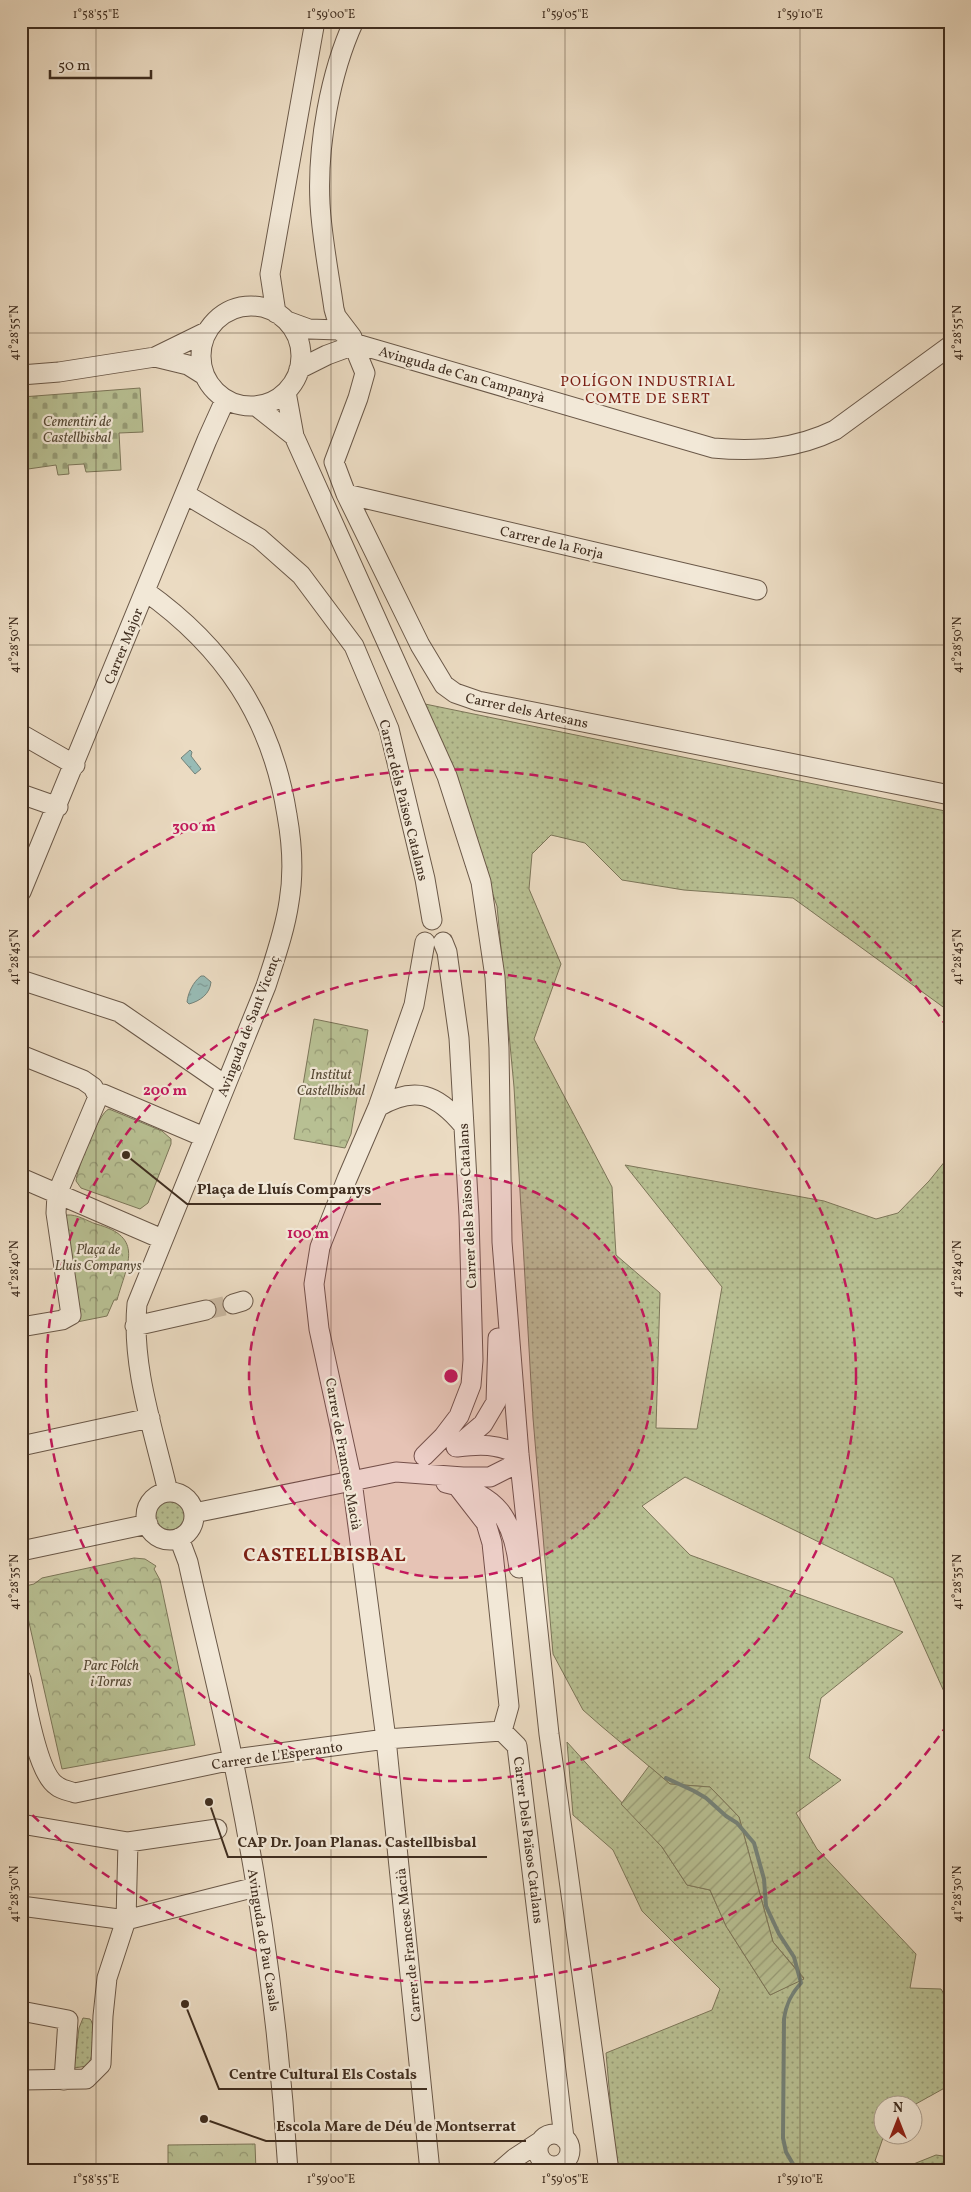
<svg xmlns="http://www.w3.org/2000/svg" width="971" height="2192" font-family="Vollkorn,serif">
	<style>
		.grass { fill: url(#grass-dots); stroke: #7c7659 }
		.cemetery { fill: url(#cemetery-stones); stroke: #7c7659 }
		.park { fill: url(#park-crowns); stroke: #7c7659 }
		.garden { fill: url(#garden-furrows); stroke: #7c7659 }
		.water { fill: url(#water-ripples); stroke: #748279 }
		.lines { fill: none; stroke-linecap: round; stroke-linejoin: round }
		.stream { stroke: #748279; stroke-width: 4 }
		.minor-tunnel { stroke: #c9b8a1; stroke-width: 19; stroke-dasharray: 19 9; stroke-linecap: butt }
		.minor-casing { stroke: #6a5848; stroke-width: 21 }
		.minor { stroke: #f2e8d7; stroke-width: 19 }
		.ticks { fill: none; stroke: #3f2d1f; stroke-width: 1; stroke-opacity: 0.45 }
		.ring { fill: none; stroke: #c2185b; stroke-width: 2.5; stroke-dasharray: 9 6 }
		.labels { text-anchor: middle; stroke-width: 4.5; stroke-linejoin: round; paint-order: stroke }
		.street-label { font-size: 14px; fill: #3f2d1f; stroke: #f2e8d7 }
		.park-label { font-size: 14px; font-style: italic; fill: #574a36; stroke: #f2e8d7 }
		.neighbourhood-label { font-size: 15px; letter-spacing: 1px; fill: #7a1f14; stroke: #f2e8d7 }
		.district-label { font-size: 19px; font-weight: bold; letter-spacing: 1px; fill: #7a1f14; stroke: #f2e8d7 }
		.centre { fill: #c2185b; stroke: #f2e8d7; stroke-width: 2.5 }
		.ring-label { font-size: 15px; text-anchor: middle; font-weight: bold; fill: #c2185b; stroke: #f2e8d7; stroke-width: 4.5; stroke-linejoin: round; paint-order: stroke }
		.leader { fill: none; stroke: #3f2d1f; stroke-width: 2 }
		.callout-dot { fill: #3f2d1f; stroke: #f2e8d7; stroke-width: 2 }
		.callout-label { font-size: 15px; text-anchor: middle; font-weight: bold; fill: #3f2d1f; stroke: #f2e8d7; stroke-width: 4.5; stroke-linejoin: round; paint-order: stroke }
		.neatline { fill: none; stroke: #3f2d1f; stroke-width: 2 }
		.ticks-label { font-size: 12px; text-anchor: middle; fill: #3f2d1f }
	</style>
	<defs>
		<pattern id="grass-dots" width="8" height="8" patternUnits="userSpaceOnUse" patternTransform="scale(1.25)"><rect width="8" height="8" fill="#b8c093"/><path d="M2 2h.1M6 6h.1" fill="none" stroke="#979c77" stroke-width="1.8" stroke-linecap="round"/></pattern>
		<pattern id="cemetery-stones" width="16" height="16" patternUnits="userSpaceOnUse" patternTransform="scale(1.25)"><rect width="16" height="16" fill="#b8c093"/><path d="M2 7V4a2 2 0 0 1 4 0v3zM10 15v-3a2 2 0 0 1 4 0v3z" fill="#979c77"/></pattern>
		<pattern id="park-crowns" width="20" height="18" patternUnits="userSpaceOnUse" patternTransform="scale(1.25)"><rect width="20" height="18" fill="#b8c093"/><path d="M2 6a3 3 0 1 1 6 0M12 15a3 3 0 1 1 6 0" fill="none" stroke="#979c77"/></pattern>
		<pattern id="garden-furrows" width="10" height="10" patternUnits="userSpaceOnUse" patternTransform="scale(1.25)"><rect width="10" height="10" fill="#b8c093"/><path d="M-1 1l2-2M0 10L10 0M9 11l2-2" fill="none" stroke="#979c77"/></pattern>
		<pattern id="water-ripples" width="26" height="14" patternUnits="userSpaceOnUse" patternTransform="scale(1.25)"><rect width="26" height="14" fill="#98bbb5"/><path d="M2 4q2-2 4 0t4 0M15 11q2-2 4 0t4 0" fill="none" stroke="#7d9893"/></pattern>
	</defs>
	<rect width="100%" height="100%" fill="#ebdbc2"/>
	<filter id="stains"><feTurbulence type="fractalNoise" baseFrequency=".004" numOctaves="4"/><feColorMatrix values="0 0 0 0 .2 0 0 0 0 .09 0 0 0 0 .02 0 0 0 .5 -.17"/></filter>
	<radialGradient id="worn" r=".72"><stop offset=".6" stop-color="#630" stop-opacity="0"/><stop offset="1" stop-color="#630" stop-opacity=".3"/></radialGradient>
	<path class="grass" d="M425,704L950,812V1012L793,898L684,890L622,880L585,843L551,835L532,854L529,889L561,964L534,1039L612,1187L616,1255L660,1293L656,1428L697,1429L722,1287L625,1165L824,1201L876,1219L898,1213L929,1181L950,1155V1209L945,1213L950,1248V1705L893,1578L685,1477L642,1506L690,1555L903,1632L821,1698L809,1758L841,1780L796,1813L817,1849L916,1954L910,1988L941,1989L950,2004V2085L914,2105L884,2104V2135L875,2161L891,2171H619L613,2133L606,2053L712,2010L720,1989L642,1911L613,1850L573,1815L567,1742L662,1847L687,1885L710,1890L726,1926L770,1995L804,1978L773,1942L739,1817L710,1787L670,1784L600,1725L583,1710L553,1654L533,1418L514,1087L497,906Z
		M155 1515a15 15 0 1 1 30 0a15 15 0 1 1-30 0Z
		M83,2018L90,2019C97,2027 94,2058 87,2066L74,2068L79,2028Z
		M936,2155L950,2157V2171H896Z"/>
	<path class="cemetery" d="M140,388L143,432L119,433L121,470L86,472L84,464L68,465L69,474L58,475L56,465L28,469L22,397Z"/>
	<path class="park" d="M314,1019L368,1030L351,1134L345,1148L294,1139Z
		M109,1109L162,1131L171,1139V1144L148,1203L140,1209L81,1188L76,1181C77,1169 98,1113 109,1109Z
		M67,1215C77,1214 87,1221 96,1224C145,1237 127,1264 117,1300H114L107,1316L77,1322L63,1218Z
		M134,1558L145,1559L156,1566L154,1569L160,1580L195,1745L62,1769L21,1587L34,1584L42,1578Z
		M255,2144L256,2171H168V2145Z"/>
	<path class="garden" d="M649,1766L670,1784L710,1787L739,1817L773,1942L804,1979L770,1995L726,1926L710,1890L687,1885L662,1847L621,1804Z"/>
	<path class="water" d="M190,750L192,752L191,756L201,769L195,774L181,758Z
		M201,976H204L211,982C210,994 200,1001 189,1004L187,1002C188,993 193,982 201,976Z"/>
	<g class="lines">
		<path class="stream" d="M666,1778L694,1791L706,1798L726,1816L737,1823L754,1843L764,1879L766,1906L779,1934L794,1957L801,1983C791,1994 786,2004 784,2019L783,2138L786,2152L797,2171"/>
		<path class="minor-tunnel" d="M206,1310L233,1304"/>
		<g class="minor-casing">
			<path id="minor" d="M201 356a50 50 0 1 1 100 0a50 50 0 1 1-100 0Z
				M276,313L270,274L315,21
				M287,321L309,329L339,330L357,344L713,448C756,452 796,449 835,430L950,346
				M352,337L336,316L334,309C329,274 322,239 320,204C317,146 330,73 354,21
				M357,344L358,356L365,373L358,398L334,462L346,494L420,645L444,685L455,693L478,701L950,795
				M155,357L188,365L204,375
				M299,369L327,355L357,344
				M21,375L59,372L155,357L206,332
				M286,392L294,436L447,776L481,882L495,977L499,1048L502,1242L519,1454L549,1734L609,2171
				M256,406L294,436
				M185,494L259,538L301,575L354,646L389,729L425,879L432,920
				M346,494L757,590
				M145,591C224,647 272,718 287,815C292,843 294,873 289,902C285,930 275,958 266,986L137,1304C131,1367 154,1431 168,1492
				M21,734L75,765
				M21,794L58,807
				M21,892L207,440L225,400
				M425,942L414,1005L378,1107L347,1179L320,1247L314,1284L319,1329L352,1481L386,1739L430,2171
				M21,980L119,1012L225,1085
				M21,1055L83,1080L93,1087L98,1097
				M378,1107C415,1085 437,1094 463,1125
				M21,1178L162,1239
				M233,1304L243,1301
				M135,1326L206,1310
				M21,1327L62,1320L71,1315L56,1213L57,1194L98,1097L103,1094L204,1137
				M21,1446L150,1418
				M456,1447L483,1424L496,1402L498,1338
				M457,1447C482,1444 495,1444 519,1454
				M424,1456L443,1437L459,1416L471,1385L473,1360L469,1216L459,1038L447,952L443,942
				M446,1483C497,1494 513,1518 519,1568
				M458,1487L486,1523L492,1543L509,1706L502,1731
				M146 1516a24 24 0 1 1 48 0a24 24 0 1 1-48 0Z
				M194,1513L396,1472L463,1477H490L510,1467L519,1454
				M179,1538L188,1562C204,1635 223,1707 237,1780C263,1909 280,2039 288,2171
				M21,1551L148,1524
				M21,1679C26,1702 37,1774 57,1786C62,1790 70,1791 75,1793L242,1758L386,1739L502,1731
				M502,1731L517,1746L564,2138
				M21,1824L128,1842L217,1829
				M21,1906L126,1920L256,1887
				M21,2011L68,2020L64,2080
				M21,2080L86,2079L101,2064L103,2016L107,1978L126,1920L128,1842
				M538 2150a16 16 0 1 1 32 0a16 16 0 1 1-32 0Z
				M500,2171L515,2158L541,2141"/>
		</g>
		<use href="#minor" class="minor"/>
	</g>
	<path class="ticks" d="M96,21V2171M331,21V2171M565,21V2171M800,21V2171M21,333H950M21,645H950M21,957H950M21,1269H950M21,1582H950M21,1894H950"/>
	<circle cx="451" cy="1376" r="202" fill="#c2185b" fill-opacity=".12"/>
	<g class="ring">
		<circle cx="451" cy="1376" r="202"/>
		<circle cx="451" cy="1376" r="405"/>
		<path d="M948 1724A607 607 0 0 1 22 1805M22 947A607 607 0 0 1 948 1028"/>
	</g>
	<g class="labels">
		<g class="street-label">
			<text transform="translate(462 374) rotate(16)" y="5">Avinguda de Can Campanyà</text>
			<text transform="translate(552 542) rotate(13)" y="5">Carrer de la Forja</text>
			<text transform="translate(123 646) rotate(-68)" y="5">Carrer Major</text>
			<text transform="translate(527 710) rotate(12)" y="5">Carrer dels Artesans</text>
			<text transform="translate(404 800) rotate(76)" y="5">Carrer dels Països Catalans</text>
			<text transform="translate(248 1026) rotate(-69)" y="5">Avinguda de Sant Vicenç</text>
			<text transform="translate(467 1206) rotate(-93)" y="5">Carrer dels Països Catalans</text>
			<text transform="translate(344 1454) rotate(80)" y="5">Carrer de Francesc Macià</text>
			<text transform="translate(277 1755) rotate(-8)" y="5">Carrer de L'Esperanto</text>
			<text transform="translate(529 1840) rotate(83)" y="5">Carrer Dels Països Catalans</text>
			<text transform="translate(264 1940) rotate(81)" y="5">Avinguda de Pau Casals</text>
			<text transform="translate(408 1945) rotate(-96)" y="5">Carrer de Francesc Macià</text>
		</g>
		<g class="park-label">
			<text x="77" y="426">Cementiri de<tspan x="77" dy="16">Castellbisbal</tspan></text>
			<text x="331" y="1079">Institut<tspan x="331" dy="16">Castellbisbal</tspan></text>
			<text x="98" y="1254">Plaça de<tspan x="98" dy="16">Lluis Companys</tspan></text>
			<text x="111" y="1670">Parc Folch<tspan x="111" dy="16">i Torras</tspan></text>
		</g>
		<g class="neighbourhood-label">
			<text x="648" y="386">POLÍGON INDUSTRIAL<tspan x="648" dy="17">COMTE DE SERT</tspan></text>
		</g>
		<g class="district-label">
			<text x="325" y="1561">CASTELLBISBAL</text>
		</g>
	</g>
	<circle cx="451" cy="1376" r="8" class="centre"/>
	<g class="ring-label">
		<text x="194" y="831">300 m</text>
		<text x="165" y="1095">200 m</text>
		<text x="308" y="1238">100 m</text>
	</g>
	<path class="leader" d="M126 1155L187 1204H381M209 1802L228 1857H487M185 2004L219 2089H427M204 2119L266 2141H526"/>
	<g class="callout-dot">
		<circle cx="126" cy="1155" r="5"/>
		<circle cx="209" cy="1802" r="5"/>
		<circle cx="185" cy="2004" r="5"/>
		<circle cx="204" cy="2119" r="5"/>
	</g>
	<g class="callout-label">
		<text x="284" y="1194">Plaça de Lluís Companys</text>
		<text x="357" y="1847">CAP Dr. Joan Planas. Castellbisbal</text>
		<text x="323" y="2079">Centre Cultural Els Costals</text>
		<text x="396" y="2131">Escola Mare de Déu de Montserrat</text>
	</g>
	<rect width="971" height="2192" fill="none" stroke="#ebdbc2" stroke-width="55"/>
	<g transform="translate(898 2120)"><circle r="24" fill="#f2e8d7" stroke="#aa9d8d"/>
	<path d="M0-4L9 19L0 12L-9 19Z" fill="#8f2418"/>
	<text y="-8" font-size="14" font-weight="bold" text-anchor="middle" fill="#3f2d1f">N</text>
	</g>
	<path d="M50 70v8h101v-8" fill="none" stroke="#3f2d1f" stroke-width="2.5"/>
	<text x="58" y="70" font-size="15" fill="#3f2d1f" stroke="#f2e8d7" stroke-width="4" paint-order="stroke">50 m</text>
	<rect x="28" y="28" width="916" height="2136" class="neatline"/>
	<g class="ticks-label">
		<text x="96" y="18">1°58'55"E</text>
		<text x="331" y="18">1°59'00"E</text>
		<text x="565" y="18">1°59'05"E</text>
		<text x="800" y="18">1°59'10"E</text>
		<text transform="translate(14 333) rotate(-90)" y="4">41°28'55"N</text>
		<text transform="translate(957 333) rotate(-90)" y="4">41°28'55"N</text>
		<text transform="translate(14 645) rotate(-90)" y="4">41°28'50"N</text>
		<text transform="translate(957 645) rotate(-90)" y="4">41°28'50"N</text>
		<text transform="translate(14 957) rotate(-90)" y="4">41°28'45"N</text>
		<text transform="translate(957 957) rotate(-90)" y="4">41°28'45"N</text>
		<text transform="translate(14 1269) rotate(-90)" y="4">41°28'40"N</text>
		<text transform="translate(957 1269) rotate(-90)" y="4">41°28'40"N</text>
		<text transform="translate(14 1582) rotate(-90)" y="4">41°28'35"N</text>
		<text transform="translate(957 1582) rotate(-90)" y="4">41°28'35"N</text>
		<text transform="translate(14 1894) rotate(-90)" y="4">41°28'30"N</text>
		<text transform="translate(957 1894) rotate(-90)" y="4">41°28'30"N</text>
		<text x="96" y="2183">1°58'55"E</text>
		<text x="331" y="2183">1°59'00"E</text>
		<text x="565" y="2183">1°59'05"E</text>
		<text x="800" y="2183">1°59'10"E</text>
	</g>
	<rect width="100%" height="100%" filter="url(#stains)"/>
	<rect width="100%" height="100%" fill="url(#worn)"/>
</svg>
